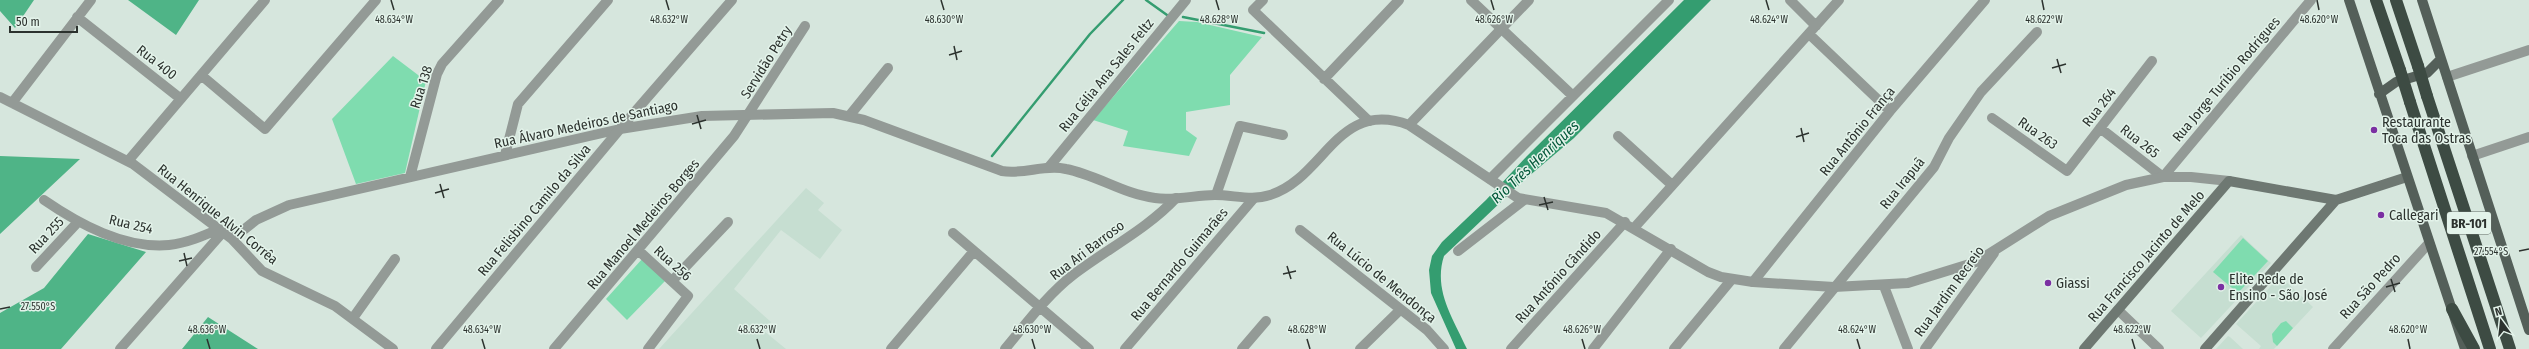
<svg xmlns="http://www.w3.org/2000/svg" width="2529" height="349" font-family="'Fira Sans Condensed',sans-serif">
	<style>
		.built { fill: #c6ded1 }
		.green { fill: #7fdcaf }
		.forest { fill: #4fb487 }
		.water { fill: #349d70 }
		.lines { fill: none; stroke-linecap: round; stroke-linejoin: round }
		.stream { stroke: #349d70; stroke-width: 2.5 }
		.minor { stroke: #939a96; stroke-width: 10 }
		.tertiary { stroke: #939a96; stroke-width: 10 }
		.secondary { stroke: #6e7872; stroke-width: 10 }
		.primary { stroke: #545f59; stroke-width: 10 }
		.motorway { stroke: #3d4b43; stroke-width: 12 }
		.motorway-bridge { stroke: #3d4b43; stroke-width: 12 }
		.ticks { fill: none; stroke: #2c322e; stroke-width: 1.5 }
		.poi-dot { fill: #7b30a2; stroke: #e3f3ea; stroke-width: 1.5 }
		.labels { text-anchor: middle; stroke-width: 3; stroke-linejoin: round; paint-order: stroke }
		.shield { fill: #e3f3ea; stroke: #636c66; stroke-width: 1 }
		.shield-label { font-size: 13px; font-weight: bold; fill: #2c322e }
		.street-label { font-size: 14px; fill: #2c322e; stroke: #e3f3ea }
		.poi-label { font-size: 14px; fill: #2c322e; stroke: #e3f3ea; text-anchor: start }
		.water-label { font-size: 15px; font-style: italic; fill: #05593b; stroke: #e3f3ea }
		.ticks-label { font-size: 10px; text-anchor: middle; fill: #2c322e; stroke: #e3f3ea; stroke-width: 3; stroke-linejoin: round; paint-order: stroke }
	</style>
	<rect width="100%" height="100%" fill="#d6e6dd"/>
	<path class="built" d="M806,188L824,203L818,210L842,230L820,259L781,230L734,289L771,322L764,331L786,349H659Z
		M2241,235L2271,263L2201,338L2171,311Z
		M2280,276L2313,307L2274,349H2259L2261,346L2236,324Z
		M2228,336L2230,337L2243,349H2216Z"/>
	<path class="green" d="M1179,21L1197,22L1262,37L1230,75V105L1186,112V130L1197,138L1189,156L1123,146L1128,131L1093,120Z
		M393,56L426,81L405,173L356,184L332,119Z
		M2243,238L2268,261L2238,293L2213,272Z
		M643,258L665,281L627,320L606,299Z
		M2286,321L2293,328L2277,346L2273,342L2272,334L2281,323Z"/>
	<path class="forest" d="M0,0H34L15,28L0,11Z
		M128,0H199L176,35Z
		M0,156L80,159L0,234Z
		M88,234L146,252L61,349H0V313L44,288Z
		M208,317L258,349H182Z"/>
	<path class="water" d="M1684,0H1711L1574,138L1522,182L1444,256C1433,290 1453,318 1467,349H1456L1431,293L1429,270L1432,256L1442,242L1486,200L1527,156Z"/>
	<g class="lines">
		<path class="stream" d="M1146,0L1167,15
			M1183,17L1264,33
			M992,156L1090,34L1123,0"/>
		<path class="minor" d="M1263,0L1253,10L1369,121
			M1471,0L1573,96
			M1790,0L1816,26
			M77,17L181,99
			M1809,34L1890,111
			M201,75L265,129L376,0
			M2447,77L2529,50
			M1324,79L1399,0
			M0,97L133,164L232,239L262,271L335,306L393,349
			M12,103L91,0
			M850,115L888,68
			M1992,118L2067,171L2152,61
			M2100,128L2163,177L2311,0
			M1618,136L1672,185
			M505,155L518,104L608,0
			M2472,156L2529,137
			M128,161L265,0
			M1049,167L1186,0
			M410,177L437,74L442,64L499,0
			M1490,179L1669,0
			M1216,195L1240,126L1283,135
			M44,200C79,224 124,249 169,245C187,243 203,236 219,229
			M1634,228L1839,0
			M1300,230L1427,330L1444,349
			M953,233L1089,349
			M232,239L256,220L289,205L620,129
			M639,251L688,296L648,349
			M1458,251L1524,200
			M36,267L77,223
			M672,281L728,222
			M1753,282L1890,111L1985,0
			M2118,310L2159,349
			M353,318L395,259
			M120,349L223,232
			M554,349L734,136L805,26
			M891,349L974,251
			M1005,349C1026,324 1047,295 1073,275C1107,249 1147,229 1176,198
			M1125,349L1254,198
			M1242,349L1266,321
			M1360,349L1400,310
			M1511,349L1625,222
			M1593,349L1671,249
			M1674,349L1732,279
			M1784,349L1934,167L1949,138L1981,92L2037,32"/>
		<path class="tertiary" d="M1409,125L1529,0
			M620,129L702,116L833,113L864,120L1002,171C1024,175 1044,164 1066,169C1097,175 1123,194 1155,198C1174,201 1196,195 1215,195C1234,195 1252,201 1270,195C1325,178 1337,98 1409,125L1518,198L1606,213L1708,272L1721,277L1753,282L1834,287L1908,283L1976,262L2049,216L2126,185L2163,177H2191L2229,181
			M1884,286L1908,349
			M436,349L620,129L732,0
			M1925,349L1994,253
			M2333,349L2429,243"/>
		<path class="secondary" d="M2084,349L2229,181L2336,200L2407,177
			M2205,349L2336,200"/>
		<path class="primary" d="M2349,0L2465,349
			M2422,0L2529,330
			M2379,94L2396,82L2427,73L2441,59"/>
		<path class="motorway" d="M2376,0L2400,70
			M2396,0L2418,66
			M2427,96L2510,349
			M2410,102L2490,349
			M2452,309L2474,349"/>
		<path class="motorway-bridge" d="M2418,66L2427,96
			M2400,70L2410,102"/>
	</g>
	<path class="ticks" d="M391,0L394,10M666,0L669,10M941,0L944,10M1216,0L1219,10M1491,0L1494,10M1766,0L1769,10M2042,0L2044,10M2317,0L2319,10M954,46L957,60M949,55L962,51M2057,59L2061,73M2052,68L2066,64M697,115L701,129M692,124L706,120M1801,128L1804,142M1796,137L1809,133M440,184L444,198M435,193L449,189M1544,197L1548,210M1539,205L1553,202M2519,251L2529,249M184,253L187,266M179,261L192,258M1287,266L1291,279M1283,274L1296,271M2391,279L2395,292M2386,287L2400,283M0,309L10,307M207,339L210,349M482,339L485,349M757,339L760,349M1032,339L1035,349M1307,339L1310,349M1582,339L1585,349M1857,339L1860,349M2132,339L2135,349M2408,339L2410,349"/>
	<g class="poi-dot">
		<circle cx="2374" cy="130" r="4"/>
		<circle cx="2381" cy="215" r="4"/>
		<circle cx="2048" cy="283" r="4"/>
		<circle cx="2221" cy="287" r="4"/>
	</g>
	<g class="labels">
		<rect class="shield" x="2447" y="212" width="44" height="22" rx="3"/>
		<g class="shield-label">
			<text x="2469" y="228">BR-101</text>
		</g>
		<g class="street-label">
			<text transform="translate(157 62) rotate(38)" y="5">Rua 400</text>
			<text transform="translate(766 62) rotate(-58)" y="5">Servidão Petry</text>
			<text transform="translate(1106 75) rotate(-51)" y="5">Rua Célia Ana Sales Feltz</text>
			<text transform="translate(2226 79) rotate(-50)" y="5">Rua Jorge Turíbio Rodrigues</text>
			<text transform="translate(421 87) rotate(-72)" y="5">Rua 138</text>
			<text transform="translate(2099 107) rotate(-52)" y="5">Rua 264</text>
			<text transform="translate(586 124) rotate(-12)" y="5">Rua Álvaro Medeiros de Santiago</text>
			<text transform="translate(1857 131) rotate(-51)" y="5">Rua Antônio França</text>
			<text transform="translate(2038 133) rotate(35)" y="5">Rua 263</text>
			<text transform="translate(2140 141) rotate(38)" y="5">Rua 265</text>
			<text transform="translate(1902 183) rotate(-51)" y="5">Rua Irapuã</text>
			<text transform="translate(534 210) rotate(-50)" y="5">Rua Felisbino Camilo da Silva</text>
			<text transform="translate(218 214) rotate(39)" y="5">Rua Henrique Alvin Corrêa</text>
			<text transform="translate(131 224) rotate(13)" y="5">Rua 254</text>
			<text transform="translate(643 224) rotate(-50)" y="5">Rua Manoel Medeiros Borges</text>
			<text transform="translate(46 235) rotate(-47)" y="5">Rua 255</text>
			<text transform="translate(1087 250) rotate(-37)" y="5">Rua Ari Barroso</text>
			<text transform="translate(2146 256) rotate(-49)" y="5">Rua Francisco Jacinto de Melo</text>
			<text transform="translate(673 263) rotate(42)" y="5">Rua 256</text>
			<text transform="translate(1179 264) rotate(-50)" y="5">Rua Bernardo Guimarães</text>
			<text transform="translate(1558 276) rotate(-48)" y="5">Rua Antônio Cândido</text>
			<text transform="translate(1382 277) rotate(39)" y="5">Rua Lúcio de Mendonça</text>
			<text transform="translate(2370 286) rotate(-48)" y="5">Rua São Pedro</text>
			<text transform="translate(1949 291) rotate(-54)" y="5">Rua Jardim Recreio</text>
		</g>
		<g class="poi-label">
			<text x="2382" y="127">Restaurante<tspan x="2382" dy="16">Toca das Ostras</tspan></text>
			<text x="2389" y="220">Callegari</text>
			<text x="2229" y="284">Elite Rede de<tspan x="2229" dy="16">Ensino - São José</tspan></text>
			<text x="2056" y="288">Giassi</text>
		</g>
		<g class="water-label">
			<text transform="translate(1535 162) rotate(-43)" y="5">Rio Três Henriques</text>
		</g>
	</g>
	<g class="ticks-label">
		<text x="394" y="23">48.634°W</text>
		<text x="1219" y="23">48.628°W</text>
		<text x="1494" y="23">48.626°W</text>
		<text x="1769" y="23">48.624°W</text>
		<text x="2319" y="23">48.620°W</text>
		<text x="669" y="23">48.632°W</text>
		<text x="944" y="23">48.630°W</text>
		<text x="2044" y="23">48.622°W</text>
		<text x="2491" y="255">27.554°S</text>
		<text x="38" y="310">27.550°S</text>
		<text x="207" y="333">48.636°W</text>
		<text x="482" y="333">48.634°W</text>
		<text x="757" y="333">48.632°W</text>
		<text x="1032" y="333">48.630°W</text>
		<text x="1307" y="333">48.628°W</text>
		<text x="1582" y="333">48.626°W</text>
		<text x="1857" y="333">48.624°W</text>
		<text x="2132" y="333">48.622°W</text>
		<text x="2408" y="333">48.620°W</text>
	</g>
	<g transform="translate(2501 321) rotate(345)" stroke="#e3f3ea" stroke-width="3" paint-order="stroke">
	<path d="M0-3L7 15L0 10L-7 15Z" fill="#2c322e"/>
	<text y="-6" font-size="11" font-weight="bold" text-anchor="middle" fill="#2c322e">N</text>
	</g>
	<path d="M10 26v6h67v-6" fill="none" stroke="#2c322e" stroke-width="2"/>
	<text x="16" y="26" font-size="12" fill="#2c322e" stroke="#e3f3ea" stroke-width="3" paint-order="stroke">50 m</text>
</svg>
